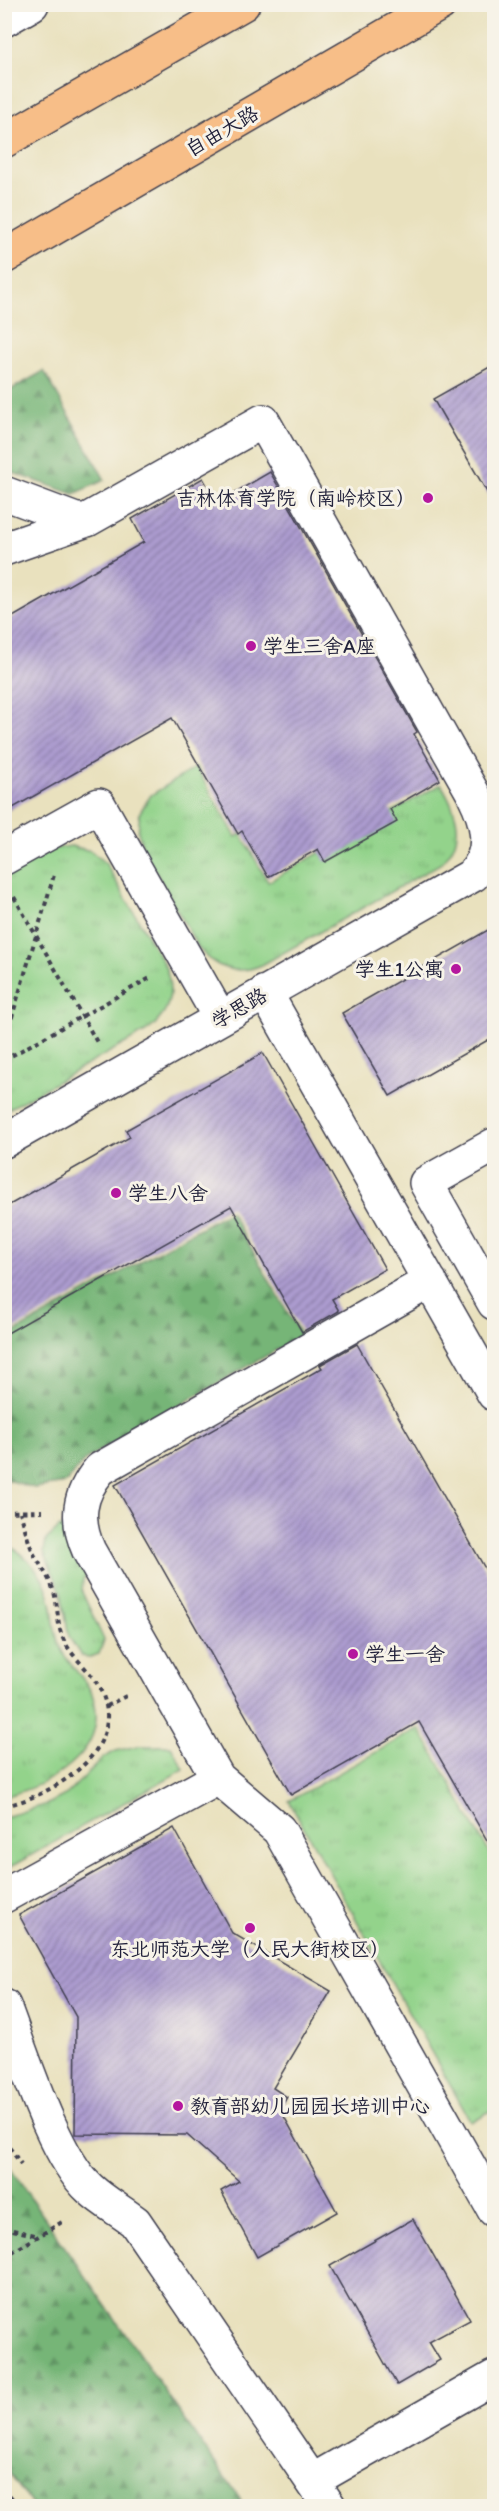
<svg xmlns="http://www.w3.org/2000/svg" width="499" height="2511" font-family="Itim,'LXGW WenKai TC',sans-serif">
	<style>
		.grass { fill: url(#grass-tufts); stroke: #5a7a63; stroke-width: 1.5 }
		.forest { fill: url(#forest-firs); stroke: #4c6c59; stroke-width: 1.5 }
		.building { fill: url(#building-hatch) }
		.lines { fill: none; stroke-linecap: round; stroke-linejoin: round }
		.minor-casing { stroke: #403f4f; stroke-width: 36 }
		.major-casing { stroke: #403f4f; stroke-width: 36 }
		.path { stroke: #403f4f; stroke-width: 4; stroke-dasharray: 4.5 4.5; stroke-linecap: butt }
		.minor { stroke: #fff; stroke-width: 33 }
		.major { stroke: #f7be88; stroke-width: 33 }
		.poi-dot { fill: #b5179e; stroke: #f7f3e8; stroke-width: 2 }
		.labels { text-anchor: middle; stroke-width: 6; stroke-linejoin: round; paint-order: stroke }
		.street-label { font-size: 20px; fill: #22223b; stroke: #f7f3e8 }
		.poi-label { font-size: 20px; fill: #22223b; stroke: #f7f3e8; text-anchor: start }
	</style>
	<defs>
		<pattern id="grass-tufts" width="24" height="20" patternUnits="userSpaceOnUse" patternTransform="scale(1.5)"><rect width="24" height="20" fill="#93d38b"/><path d="M3 7l-1-3M5 7V3M7 7l1-3M15 17l-1-3M17 17v-4M19 17l1-3" fill="none" stroke="#7eb579"/></pattern>
		<pattern id="forest-firs" width="22" height="20" patternUnits="userSpaceOnUse" patternTransform="scale(1.5)"><rect width="22" height="20" fill="#76b577"/><path d="M5 1l3.5 6h-7zM16 11l3.5 6h-7z" fill="#609363"/></pattern>
		<pattern id="building-hatch" width="6" height="6" patternUnits="userSpaceOnUse" patternTransform="scale(1.5)"><rect width="6" height="6" fill="#ac9bcf"/><path d="M-1 1l2-2M0 6l6-6M5 7l2-2" fill="none" stroke="#8c7ea9"/></pattern>
	</defs>
	<rect width="100%" height="100%" fill="#f7f3e8"/>
	<filter id="ink" filterUnits="userSpaceOnUse"><feTurbulence type="fractalNoise" baseFrequency=".0167" numOctaves="2"/><feDisplacementMap in="SourceGraphic" scale="12" xChannelSelector="R" yChannelSelector="G"/><feConvolveMatrix kernelMatrix="1 2 1 2 8 2 1 2 1" color-interpolation-filters="sRGB"/></filter>
	<filter id="wash" filterUnits="userSpaceOnUse"><feTurbulence type="fractalNoise" baseFrequency=".008" numOctaves="4" result="noise"/><feDisplacementMap in="SourceGraphic" scale="24" xChannelSelector="R" yChannelSelector="G"/><feGaussianBlur stdDeviation="1.35" result="paint"/><feColorMatrix in="noise" values="0 0 0 0 0 0 0 0 0 0 0 0 0 0 0 0 0 1.4 0 .05"/><feComposite in="paint" operator="in"/></filter>
	<g filter="url(#wash)">
		<rect width="100%" height="100%" fill="#e9e1be"/>
		<path class="grass" d="M196,767L236,837L241,834L268,882L441,784C457,811 468,839 440,864L262,965C236,976 215,969 198,947L144,851L138,832L140,812L151,795Z
			M71,846L91,851L106,864L165,966C175,992 170,1014 147,1031L5,1111L4,876L52,849Z
			M60,1527H69L87,1575L83,1579L82,1592L104,1640L99,1654L90,1657L81,1656L69,1637L61,1592L44,1552L46,1540Z
			M4,1543C26,1553 44,1575 50,1598C54,1614 53,1631 60,1647C68,1667 89,1679 94,1700C108,1753 47,1787 5,1796Z
			M419,1728L494,1861V2109L471,2122L289,1801Z
			M137,1746H171L184,1769L5,1870V1817L50,1803L67,1794L103,1758L116,1751Z"/>
		<path class="forest" d="M44,371L105,480L74,494L5,470V393Z
			M230,1211L301,1336L99,1451L83,1462L66,1483L34,1488L5,1479L4,1338Z
			M5,2161L240,2499L242,2506H33L5,2468Z"/>
		<g id="blocks">
			<path class="building" d="M495,364V506L433,399Z
				M270,472L417,732L414,734L440,780L390,809L397,822L325,862L318,849L268,877L242,831L238,834L172,718L4,813V622L144,542L132,519L203,478L217,503Z
				M495,926V1036L390,1096L342,1013Z
				M263,1053L385,1269L332,1299L339,1311L302,1332L231,1206L4,1335V1208L130,1137L126,1130Z
				M357,1344L495,1586V1854L419,1722L291,1795L115,1485L322,1368L320,1365Z
				M174,1828L232,1933L331,1991L273,2088L287,2097L280,2109L337,2212L257,2257L221,2191L239,2181L187,2135L75,2134L76,2017L19,1915Z
				M413,2219L470,2320L429,2342L440,2360L397,2385L330,2266Z"/>
		</g>
	</g>
	<g filter="url(#ink)">
		<use href="#blocks" fill-opacity="0" stroke="#403f4f" stroke-width="1.5"/>
		<g class="lines">
			<g class="minor-casing">
				<path id="minor" d="M4,20L32,4
					M4,493L76,520H87L263,421L474,795C487,821 495,850 473,875L4,1141
					M4,549L87,520
					M4,858L99,805L220,1018
					M265,992L494,1394
					M494,1145L426,1183L494,1303
					M430,1281L100,1469C78,1495 75,1520 89,1551L218,1778L279,1830L494,2210
					M4,1896L218,1778
					M4,2006C22,2053 54,2157 90,2189C104,2202 121,2211 135,2222L329,2506
					M312,2481L494,2377"/>
			</g>
			<g class="major-casing">
				<path id="major" d="M4,141L243,4
					M4,257L440,4"/>
			</g>
			<path class="path" d="M14,897L98,1044
				M4,1044L54,875
				M4,1060L150,978
				M4,1512L43,1511
				M106,1706L126,1696
				M4,1806C53,1796 131,1749 100,1689C90,1668 68,1656 61,1633C57,1620 58,1606 54,1592C50,1579 42,1568 35,1556C28,1543 25,1527 20,1512
				M4,2140L21,2164
				M4,2228L39,2236
				M4,2257L62,2222
				M4,2488L18,2506"/>
			<use href="#minor" class="minor"/>
			<use href="#major" class="major"/>
		</g>
	</g>
	<g class="poi-dot">
		<circle cx="428" cy="498" r="6"/>
		<circle cx="251" cy="646" r="6"/>
		<circle cx="456" cy="969" r="6"/>
		<circle cx="116" cy="1193" r="6"/>
		<circle cx="353" cy="1654" r="6"/>
		<circle cx="250" cy="1928" r="6"/>
		<circle cx="178" cy="2106" r="6"/>
	</g>
	<g class="labels">
		<g class="street-label">
			<text transform="translate(222 131) rotate(-30)" y="7">自由大路</text>
			<text transform="translate(239 1008) rotate(-30)" y="7">学思路</text>
		</g>
		<g class="poi-label">
			<text x="416" y="505" text-anchor="end">吉林体育学院（南岭校区）</text>
			<text x="263" y="653">学生三舍A座</text>
			<text x="444" y="976" text-anchor="end">学生1公寓</text>
			<text x="128" y="1200">学生八舍</text>
			<text x="365" y="1661">学生一舍</text>
			<text x="250" y="1956" text-anchor="middle">东北师范大学（人民大街校区）</text>
			<text x="190" y="2113">教育部幼儿园园长培训中心</text>
		</g>
	</g>
	<rect width="499" height="2511" fill="none" stroke="#f7f3e8" stroke-width="24"/>
</svg>
